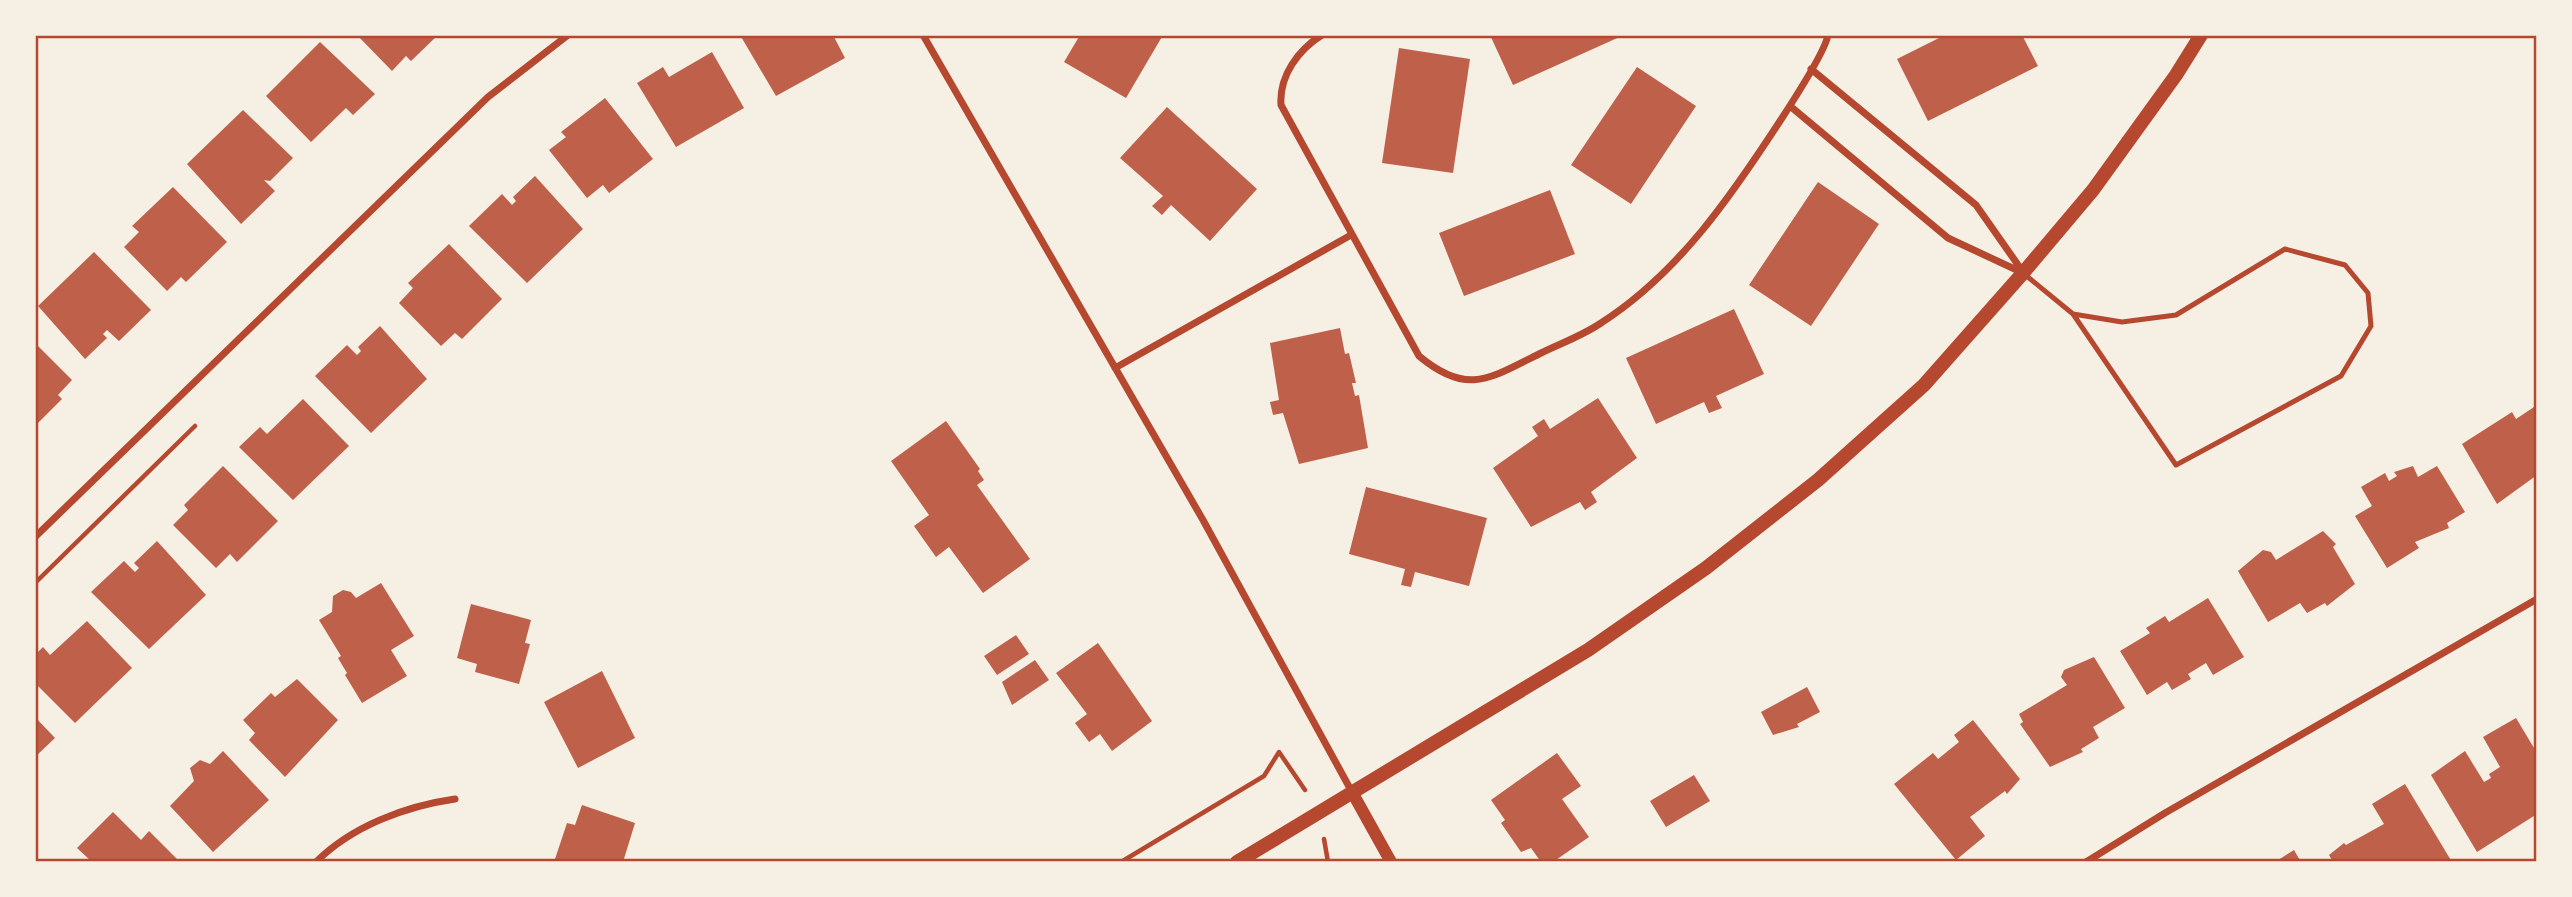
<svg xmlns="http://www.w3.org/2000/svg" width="2572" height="897" font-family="'Times New Roman',serif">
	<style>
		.building { fill: #bf614a }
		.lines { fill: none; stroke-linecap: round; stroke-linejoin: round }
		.path { stroke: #b5482f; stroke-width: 4.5 }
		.service { stroke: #b5482f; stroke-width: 5 }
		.minor { stroke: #b5482f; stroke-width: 7 }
		.tertiary { stroke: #b5482f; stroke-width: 12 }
		.secondary { stroke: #b5482f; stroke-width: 14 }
		.neatline { fill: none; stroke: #b5482f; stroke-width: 2.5 }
	</style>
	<rect width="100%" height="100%" fill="#f6efe4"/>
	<path class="building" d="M357,35H438L411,61L406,56L392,71Z
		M740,35H833L845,58L776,96Z
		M1080,35H1163L1126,98L1064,62Z
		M1490,35H1624L1513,85Z
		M1945,35H2022L2038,66L1928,121L1897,59Z
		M320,42L375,94L353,115L346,108L311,142L266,96Z
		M1399,48L1470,59L1453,173L1382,163Z
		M712,52L744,108L676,147L637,83L663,67L669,77Z
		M1637,67L1696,106L1631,204L1571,165Z
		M605,98L653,159L609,193L603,185L587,198L549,150L566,137L561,132Z
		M1167,107L1257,189L1210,241L1171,205L1162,215L1152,206L1163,196L1120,158Z
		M243,110L293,158L270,181L264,180L275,191L241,224L187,164Z
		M535,176L583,229L527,283L469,226L502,194L512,205L516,201L513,197Z
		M1818,182L1879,224L1811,326L1749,285Z
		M173,187L227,242L186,282L181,277L167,291L124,247L139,232L132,226Z
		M1550,190L1575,254L1464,296L1439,233Z
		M449,244L502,299L462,339L455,333L441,346L399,303L413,288L408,283Z
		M94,252L151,310L119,341L107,330L103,334L107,338L85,359L38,306Z
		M1734,309L1764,374L1716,396L1722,408L1709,413L1704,402L1656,424L1626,358Z
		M380,326L427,379L371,433L315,376L347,345L357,355L361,351L358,347Z
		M1340,328L1345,354L1349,353L1356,383H1352L1355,396L1359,395L1368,448L1299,464L1283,413L1273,415L1270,402L1279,400L1270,343Z
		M35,343L72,380L58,395L62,399L35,426Z
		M1598,398L1637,458L1591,492L1597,502L1585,510L1580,502L1531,527L1493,468L1538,436L1532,427L1544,419L1550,429Z
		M303,399L349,446L293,500L239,447L260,427L267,434Z
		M2537,405V475L2497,504L2462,444L2512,412L2516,419Z
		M946,421L980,469L978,471L984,480L977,485L1030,559L983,593L949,547L936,557L914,526L929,515L891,461Z
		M223,466L278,521L237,562L230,554L216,568L173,525L188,510L184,505Z
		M2413,466L2418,477L2437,466L2465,512L2447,523L2449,528L2415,542L2419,548L2387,568L2355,516L2372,506L2361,487L2385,473L2389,481L2397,476L2394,472Z
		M1366,487L1487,518L1469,586L1415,572L1411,587L1401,585L1405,569L1349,554Z
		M2323,531L2336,544L2333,547L2355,584L2327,606L2325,603L2307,613L2300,603L2268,622L2238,571L2263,550L2271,552L2276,560Z
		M157,541L206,595L149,649L91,592L124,561L135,572L139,568L134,563Z
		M381,583L414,636L391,650L407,676L362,703L345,675L347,673L338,658L341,656L319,620L332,612L333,596L343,590L351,592L356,598Z
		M2208,598L2244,657L2213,675L2206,663L2188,674L2191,679L2172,690L2167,682L2147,695L2120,651L2150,633L2146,628L2165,616L2169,622Z
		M471,604L531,620L525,643L530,644L519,684L475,672L477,664L457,658Z
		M87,621L132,668L75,723L35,683V655L43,647L50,655Z
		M1016,635L1029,654L997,675L984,656Z
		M1098,643L1152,721L1112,751L1100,734L1089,742L1075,723L1087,714L1056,673Z
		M2094,657L2125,708L2093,727L2099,738L2081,749L2083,752L2050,767L2020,724L2023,722L2019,714L2067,685L2061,677L2064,670Z
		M1035,660L1049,680L1012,705L1002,682Z
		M602,671L635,738L578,768L544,702Z
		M297,679L338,720L285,777L249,740L255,733L243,720L271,693L275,697Z
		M1807,687L1820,712L1797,724L1799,727L1773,735L1761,712Z
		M35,717L55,738L35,757Z
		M2516,718L2537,753V814L2477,852L2431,775L2465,751L2484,782L2491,778L2489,774L2500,767L2483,737Z
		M1973,720L2020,779L2007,794L2005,791L1970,817L1985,836L1956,860L1894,784L1933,753L1938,759L1959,742L1954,735Z
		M223,751L269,800L213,852L170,806L194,781L190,768L200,760L210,764Z
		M1557,753L1581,786L1562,799L1589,837L1553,862H1541L1531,848L1521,852L1501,823L1505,820L1491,800Z
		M1694,775L1710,801L1666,827L1650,801Z
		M2405,784L2452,862H2333L2329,855L2344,843L2346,845L2384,824L2372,804Z
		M582,805L635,823L623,862H554L567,823L575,825Z
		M113,812L141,840L149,831L180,862H92L77,848Z
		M2294,850L2301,862H2275Z"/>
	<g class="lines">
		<path class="path" d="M35,583L195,426
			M1324,839L1328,862
			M1121,862L1264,776L1279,752L1305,790"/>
		<path class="service" d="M2023,273L2073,314L2176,465L2341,376L2371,326L2368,293L2345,265L2285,249L2176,315L2122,322L2073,314"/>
		<path class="minor" d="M923,35L1203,520L1352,792
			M1322,35C1298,50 1279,76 1281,105L1419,356C1467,396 1489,379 1539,354C1559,344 1582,336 1601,323C1679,273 1732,195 1782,118C1793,101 1825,52 1828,35
			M1811,69L1976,205L2023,272
			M1790,106L1948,238L2021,272
			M1115,368L1351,235
			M35,537L488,97L568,35
			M316,862C352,826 406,806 455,799
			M2086,862L2165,813L2537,599"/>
		<path class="tertiary" d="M1352,792L1391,862"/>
		<path class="secondary" d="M1237,862L1588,650L1706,568L1818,480L1924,385L2023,273L2093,190L2176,75L2201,35"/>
	</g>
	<rect width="2572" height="897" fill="none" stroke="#f6efe4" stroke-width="74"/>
	<rect x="37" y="37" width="2498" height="823" class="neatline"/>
</svg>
